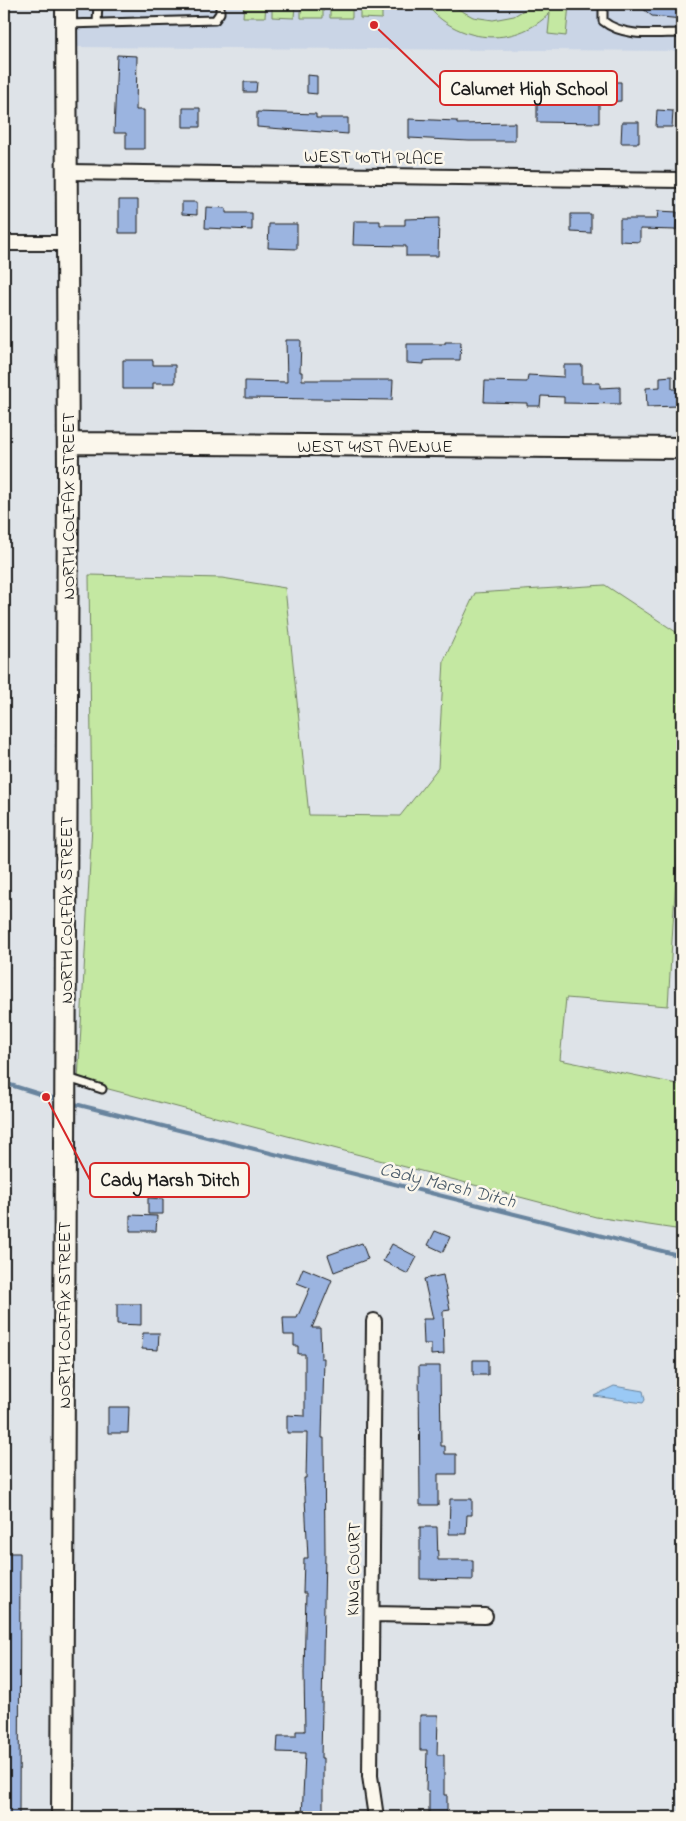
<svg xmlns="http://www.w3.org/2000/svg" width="686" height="1821" font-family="'Indie Flower',sans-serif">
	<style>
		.built { fill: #cad5e6 }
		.green { fill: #c4e8a2; stroke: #70825f }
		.water { fill: #9ac9f5; stroke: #68849e }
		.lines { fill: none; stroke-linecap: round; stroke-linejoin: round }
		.stream { stroke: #68849e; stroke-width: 4 }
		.building { fill: #9bb4e0; stroke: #1c1c1c }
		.lane-casing { stroke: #1c1c1c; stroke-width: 11 }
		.street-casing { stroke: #1c1c1c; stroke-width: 18 }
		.secondary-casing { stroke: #1c1c1c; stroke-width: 24 }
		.lane { stroke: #fbf7ec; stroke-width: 7 }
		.street { stroke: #fbf7ec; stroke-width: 14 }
		.secondary { stroke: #fbf7ec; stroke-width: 20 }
		.labels { text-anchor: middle; stroke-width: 5; stroke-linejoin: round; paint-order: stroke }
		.street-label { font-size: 18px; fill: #1c1c1c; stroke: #fbf7ec }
		.water-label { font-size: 19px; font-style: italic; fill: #485968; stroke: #fbf7ec }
		.leader { fill: none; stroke: #d62828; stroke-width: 2 }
		.callout-dot { fill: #d62828; stroke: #fbf7ec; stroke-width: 2 }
		.callout { fill: #fbf7ec; stroke: #d62828; stroke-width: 2 }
		.callout-label { font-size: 19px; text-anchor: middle; font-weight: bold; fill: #1c1c1c }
	</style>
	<rect width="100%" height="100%" fill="#dee3e8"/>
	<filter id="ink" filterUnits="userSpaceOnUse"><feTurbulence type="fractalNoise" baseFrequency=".02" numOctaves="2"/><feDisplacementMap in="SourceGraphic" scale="10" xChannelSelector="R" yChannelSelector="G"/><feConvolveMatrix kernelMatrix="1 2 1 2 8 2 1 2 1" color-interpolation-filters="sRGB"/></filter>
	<g filter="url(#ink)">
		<path class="built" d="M66,4H682V51L66,47Z"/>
		<path class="green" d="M244,4H266L265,17H243Z
			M272,4H295L294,18L272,17Z
			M301,4H323V18H301Z
			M330,4H352V18H330Z
			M360,4H382V19L360,18Z
			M426,4H449L473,17L493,20L514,16L534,4H569L566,36L548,34L550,13C514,49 456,43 426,4Z
			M89,575L222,578L285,588L309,815L400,816L438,768L444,660L475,593L605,585L682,636V778L668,1006L566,998L560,1060L682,1085V1230L596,1217L78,1081L92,825Z"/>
		<path class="water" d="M614,1386L643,1391L645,1400L643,1403L594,1396Z"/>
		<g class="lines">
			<path class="stream" d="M4,1083L59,1100
				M71,1103L682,1256"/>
		</g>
		<path class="building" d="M637,4H682V19L652,16Z
			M117,55L137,56L136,110H144V149H126V133H114Z
			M307,75L317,76V94L307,93Z
			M244,82H257L256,92H244Z
			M605,82H621V101L605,102Z
			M537,104H599V123L537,122Z
			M183,108H200V127H183Z
			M657,110L673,111L672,127H656Z
			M257,112L316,114V118H348V134L257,127Z
			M409,119L457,121V124L515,123V141H469L409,138Z
			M622,122H639V143H621Z
			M119,200H138V233H119Z
			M182,202H197V215L182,214Z
			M206,207L226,208V213H252V230L205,228Z
			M658,211L677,212L676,230L640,229V242L620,241V219H657Z
			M571,214H591V233L571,232Z
			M439,218L438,256H406V246L353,245L354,221H380V225H405V219Z
			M269,224H297V249L268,248Z
			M286,340H301L300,372H302V380H393L392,400L245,398V381L287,382Z
			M445,342H461L460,360H433L424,361V364L407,363V344H445Z
			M123,360H153V365H175V383H153V389H123Z
			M564,365H582V383H600V388L620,387V404L564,403V397L541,396L540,406H527V403L484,402L485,381L527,382L528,375L564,377Z
			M672,376V389H679V406L647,407L646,388L660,387V377Z
			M148,1198L163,1199V1214H148Z
			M130,1215L157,1216L156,1231H130Z
			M435,1231L450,1237L443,1252L428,1245Z
			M362,1243L368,1259L334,1272L328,1255Z
			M392,1244L417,1257L408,1274L383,1261Z
			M303,1268L332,1280L312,1328H320L321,1358H324L322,1438H324L325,1553L321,1758H323V1817H302L305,1753L277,1752L278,1736H296V1731H305L304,1673L306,1593H303L304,1558H308L304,1478H306L307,1433H287V1415L305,1416V1354H298V1346H294V1335H284L283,1318H297L310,1288L297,1283Z
			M443,1275L450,1310L443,1311L444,1354L431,1355V1344H424L423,1319H433L424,1279Z
			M117,1304H141V1325L117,1324Z
			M143,1333H159L158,1350L142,1349Z
			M473,1360H488V1375H473Z
			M419,1366H440L441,1446H445V1454H456V1474H438V1505H420Z
			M108,1407H129L128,1433H108Z
			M450,1499H472V1515H467L466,1534H449Z
			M420,1527H437L438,1560H473V1580L420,1579Z
			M4,1553H20L19,1816H4Z
			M420,1715H438L437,1755H444V1795H447V1817H429V1791H426L427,1750H420Z"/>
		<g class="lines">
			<g class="lane-casing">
				<path id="lane" d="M603,4V21C624,38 657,33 682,33
					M97,23L98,4
					M66,24L215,20L220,13V4
					M68,1078L102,1089"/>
			</g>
			<g class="street-casing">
				<path id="street" d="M66,172L682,180
					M4,243H67
					M374,1321L370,1776L376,1817
					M372,1614L485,1616"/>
			</g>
			<g class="secondary-casing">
				<path id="secondary" d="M68,443L682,448
					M62,1817L68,477L66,4"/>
			</g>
			<use href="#lane" class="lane"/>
			<use href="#street" class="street"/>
			<use href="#secondary" class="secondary"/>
		</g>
	</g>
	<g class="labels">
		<g class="street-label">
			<text transform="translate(374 157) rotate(1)" y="6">WEST 40TH PLACE</text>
			<text x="375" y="452">WEST 41ST AVENUE</text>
			<text transform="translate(68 506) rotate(-90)" y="6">NORTH COLFAX STREET</text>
			<text transform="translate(66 910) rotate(-90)" y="6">NORTH COLFAX STREET</text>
			<text transform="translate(64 1315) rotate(-90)" y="6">NORTH COLFAX STREET</text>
			<text transform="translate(353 1569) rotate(-89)" y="6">KING COURT</text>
		</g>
		<g class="water-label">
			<text transform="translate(448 1184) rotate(14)" y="7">Cady Marsh Ditch</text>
		</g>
	</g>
	<path class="leader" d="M374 25L440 88M46 1097L90 1180"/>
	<g class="callout-dot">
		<circle cx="374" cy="25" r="5"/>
		<circle cx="46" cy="1097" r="5"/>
	</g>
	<g class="callout">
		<rect x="440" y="71" width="177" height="34" rx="5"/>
		<rect x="90" y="1163" width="159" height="34" rx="5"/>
	</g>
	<g class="callout-label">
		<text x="529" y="95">Calumet High School</text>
		<text x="170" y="1186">Cady Marsh Ditch</text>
	</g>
	<rect width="686" height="1821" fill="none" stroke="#fbf7ec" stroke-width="20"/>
	<rect x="10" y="10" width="666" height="1801" fill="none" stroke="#1c1c1c" stroke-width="2" filter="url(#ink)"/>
</svg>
